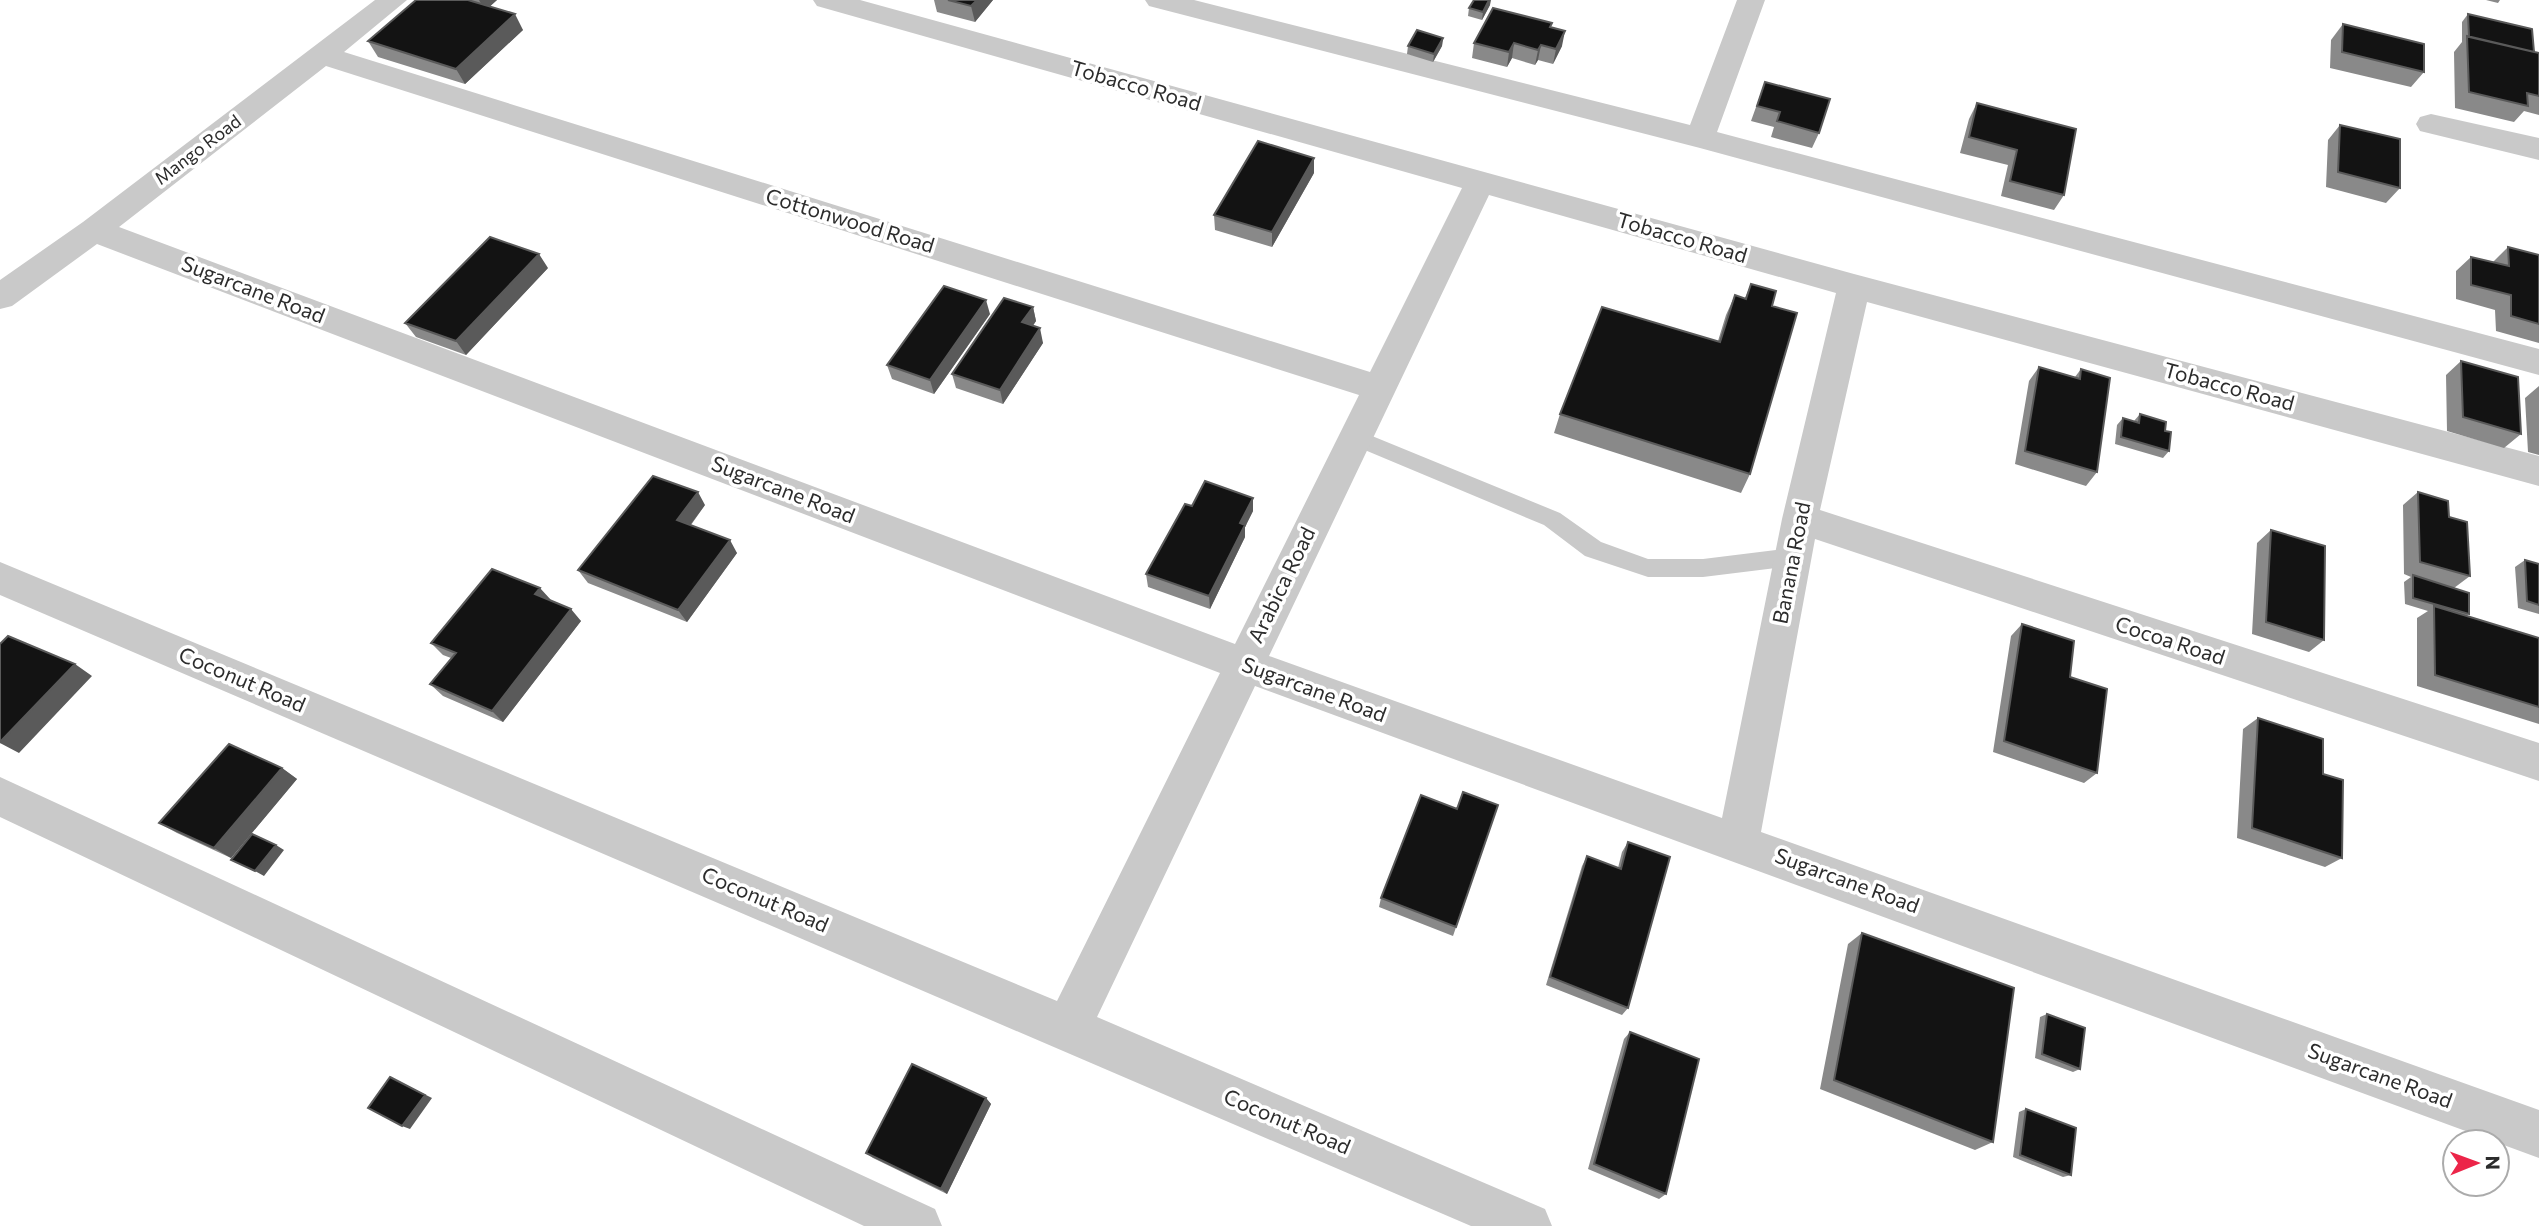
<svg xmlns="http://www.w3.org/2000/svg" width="2539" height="1226" font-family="Commissioner,sans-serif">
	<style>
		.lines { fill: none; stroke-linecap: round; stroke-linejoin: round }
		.service { fill: #c9c9c9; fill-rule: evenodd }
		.minor { fill: #c9c9c9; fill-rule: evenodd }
		.wall { fill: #898989 }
		.shaded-wall { fill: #5a5a5a }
		.building { fill: #131313; stroke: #5a5a5a; stroke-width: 2 }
		.labels { text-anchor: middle; stroke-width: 7; stroke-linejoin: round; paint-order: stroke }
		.far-street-label { font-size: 18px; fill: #2c2c2c; stroke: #fff }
		.street-label { font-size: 21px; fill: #2c2c2c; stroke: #fff }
	</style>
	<rect width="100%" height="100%" fill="#fff"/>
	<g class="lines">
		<path class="service" d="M1355,429L1560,513L1601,542L1648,559H1703L1793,548L1801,550L1804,557L1801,564L1793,566L1703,577H1648L1585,556L1544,525L1348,443L1344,437L1348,431Z"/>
		<path class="minor" d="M375,0H407L344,52L1370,372L1462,188L817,6L813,0H860L1854,274L2539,456V486L1867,302L1820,510L2539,743V781L1815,539L1761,832L2539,1110V1158L1255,686L1097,1017L1545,1209L1552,1226H1471L0,595V562L1057,1001L1220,673L97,244L12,306L0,309V280L83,222ZM326,66L1359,395L1235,644L119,227ZM1489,195L1836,293L1782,519L1722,818L1269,656Z
			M1145,0H1194L1690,125L1737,0H1765L1717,132L2539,349V375L1700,148L1149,6Z
			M2431,114L2539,138V160L2420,131L2416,124L2420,117Z
			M0,777L935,1209L942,1226H864L0,817Z"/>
	</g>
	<path class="wall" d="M416,0H497L490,6L523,30L465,84L378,57L368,41Z
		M934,0H993L975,22L937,12Z
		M2486,0H2500L2498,3Z
		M1490,5L1482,20L1468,16L1469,8Z
		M2468,14L2534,52L2539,53V115L2524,111L2514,122L2455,108L2454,52L2462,42V22Z
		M2343,24L2424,72L2411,87L2330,68L2331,40Z
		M1551,27L1562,46L1553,64L1538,60L1535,65L1512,58L1507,67L1472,58L1474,43Z
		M1443,38L1442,46L1433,62L1407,54L1408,46Z
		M1765,82L1819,133L1812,148L1771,137L1774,127L1751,121Z
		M1977,103L2064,195L2054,210L2001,196L2008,165L1960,153L1969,119Z
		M2340,125L2400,188L2386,203L2326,187L2328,140Z
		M1314,173L1272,247L1215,230L1214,215Z
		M2508,247L2539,255V343L2496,331L2495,310L2456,299V271L2471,257L2493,262Z
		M548,268L466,355L416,337L405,323Z
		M1751,284L1772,306L1750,474L1741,493L1554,433L1560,414L1718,341L1726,315L1735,295L1745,298Z
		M1033,307L1036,321L1033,326L1043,343L1003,404L956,388L952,374Z
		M990,314L934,394L892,379L887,365Z
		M2461,361L2521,434L2504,448L2447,431L2446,375Z
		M2039,367L2075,377L2081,369L2097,472L2086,486L2015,464L2029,381Z
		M2539,386V455L2528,452L2525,398Z
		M2140,414L2165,431L2169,451L2163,458L2115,444L2117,425L2123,418L2134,421Z
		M2418,492L2449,517L2470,576L2454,588L2469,614L2466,616L2539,638V724L2417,686V618L2428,611L2405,604L2404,582L2411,577L2404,574L2403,505Z
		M705,505L691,525L737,553L687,622L588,583L578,570Z
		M1192,506L1253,511L1245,527V537L1210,609L1148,587L1146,574Z
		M2271,530L2324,640L2309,652L2252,634L2257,543Z
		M2525,560L2539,564V614L2518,608L2515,567Z
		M550,600L581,621L503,722L443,696L430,684L451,658L443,655L431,643Z
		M2022,624L2070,677L2097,773L2084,783L1993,752L2011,636Z
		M2258,718L2323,774L2342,858L2325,867L2237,838L2243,729Z
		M282,768L297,779L231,858L177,833L159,823Z
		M1498,805L1453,936L1379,907L1381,898L1457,809Z
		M1628,842V1008L1622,1015L1546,985L1582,866L1587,856L1618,868L1622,852Z
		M1862,933L1993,1142L1975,1150L1820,1089L1848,944Z
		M2047,1014L2080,1069L2073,1072L2035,1058L2040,1017Z
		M1630,1032L1666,1194L1659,1199L1588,1169L1624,1039Z
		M986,1098L991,1104L947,1194L873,1158L866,1153Z
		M2026,1109L2071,1175L2063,1177L2013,1157L2019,1112Z"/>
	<path class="shaded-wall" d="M479,0H497L485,11Z
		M977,0H993L975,22L971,6Z
		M1489,0H1491L1490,5L1482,20L1483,12Z
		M515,14L523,30L465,84L456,69Z
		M1565,31L1562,46L1553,64L1556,49Z
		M1443,38L1442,46L1433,62L1434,54Z
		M1514,43L1512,58L1507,67L1509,52Z
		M1541,45L1538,60L1535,65L1538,50Z
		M1314,158V173L1272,247V232Z
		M539,254L548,268L466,355L456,341Z
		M986,300L990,314L934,394L930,380Z
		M1033,307L1036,321L1025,336L1022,322Z
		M1040,328L1043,343L1003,404L1000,390Z
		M698,492L705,505L685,532L677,520Z
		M1253,498V511L1245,527V537L1210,609L1209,596L1240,523Z
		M730,540L737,553L687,622L678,610Z
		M540,588L551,600L535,594Z
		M571,609L581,621L503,722L492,711Z
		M75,664L92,676L19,753L0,743V742Z
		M282,768L297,779L231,858L214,848Z
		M276,845L284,850L264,876L255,871Z
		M390,1077L432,1098L410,1129L402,1126Z
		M986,1098L991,1104L947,1194L941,1189Z"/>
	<path class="building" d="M416,0H468L515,14L456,69L368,41Z
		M948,0H977L971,6Z
		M1474,0H1489L1483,12L1469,8Z
		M1493,8L1552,23L1550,27L1565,31L1556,49L1541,45L1538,50L1514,43L1509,52L1474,43Z
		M2468,14L2532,29L2534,52L2469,37Z
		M2343,24L2424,44V72L2342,52Z
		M1417,30L1443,38L1434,54L1408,46Z
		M2467,36L2539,53V96L2527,93L2528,106L2469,92Z
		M1765,82L1830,99L1819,133L1777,121L1780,112L1757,106Z
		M1977,103L2076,129L2064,195L2010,181L2017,150L1969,137Z
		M2340,125L2400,139V188L2338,172Z
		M1258,141L1314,158L1272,232L1214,215Z
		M490,237L539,254L456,341L405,323Z
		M2508,247L2539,255V324L2511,316V295L2471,285V257L2509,266Z
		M1751,284L1776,291L1772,306L1797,313L1750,474L1560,414L1602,307L1720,342L1735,295L1746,299Z
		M944,286L986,300L930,380L887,365Z
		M1004,298L1033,307L1022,322L1040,328L1000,390L952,374Z
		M2461,361L2518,377L2521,434L2463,417Z
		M2039,367L2080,379L2081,369L2110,378L2097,472L2025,451Z
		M2140,414L2166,422L2165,431L2171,432L2169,451L2121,437L2123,418L2139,423Z
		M653,476L698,492L677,520L730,540L678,610L578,570Z
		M1205,481L1253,498L1240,523L1245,525L1209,596L1146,574L1185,504L1192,506Z
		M2418,492L2448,501L2449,517L2467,522L2470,576L2420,562Z
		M2271,530L2325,546L2324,640L2266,622Z
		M2525,560L2539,564V605L2527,601Z
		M492,569L540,588L535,594L571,609L492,711L430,684L456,653L431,643Z
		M2413,575L2469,593V614L2413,598Z
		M2434,606L2539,638V707L2435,675Z
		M2022,624L2074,641L2070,677L2107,689L2097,773L2004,741Z
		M8,636L75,664L0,742V644Z
		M2258,718L2323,739V774L2343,780L2342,858L2252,828Z
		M229,744L282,768L214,848L159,823Z
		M1463,792L1498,805L1456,927L1381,898L1421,795L1457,809Z
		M252,834L276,845L255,871L231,860Z
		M1628,842L1670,857L1628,1008L1550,977L1587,856L1621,869Z
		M1862,933L2014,988L1993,1142L1834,1080Z
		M2047,1014L2085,1028L2080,1069L2042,1054Z
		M1630,1032L1699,1059L1666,1194L1594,1164Z
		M912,1064L986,1098L941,1189L866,1153Z
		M390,1077L425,1095L402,1126L368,1108Z
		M2026,1109L2076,1128L2071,1175L2020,1155Z"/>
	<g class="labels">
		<g class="far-street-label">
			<text transform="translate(198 150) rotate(-37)" y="6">Mango Road</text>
		</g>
		<g class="street-label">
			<text transform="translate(1136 86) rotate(16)" y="7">Tobacco Road</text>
			<text transform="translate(850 221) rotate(17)" y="7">Cottonwood Road</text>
			<text transform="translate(1682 238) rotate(16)" y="7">Tobacco Road</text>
			<text transform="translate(253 290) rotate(21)" y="7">Sugarcane Road</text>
			<text transform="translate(2229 387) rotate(15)" y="7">Tobacco Road</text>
			<text transform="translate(783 490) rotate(21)" y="7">Sugarcane Road</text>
			<text transform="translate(1792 563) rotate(-79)" y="7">Banana Road</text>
			<text transform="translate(1282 585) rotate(-64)" y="7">Arabica Road</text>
			<text transform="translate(2170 641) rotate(18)" y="7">Cocoa Road</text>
			<text transform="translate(242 680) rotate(23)" y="7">Coconut Road</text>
			<text transform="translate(1314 690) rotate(20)" y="7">Sugarcane Road</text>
			<text transform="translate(1847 881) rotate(20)" y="7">Sugarcane Road</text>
			<text transform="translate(765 900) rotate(23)" y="7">Coconut Road</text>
			<text transform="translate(2380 1076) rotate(20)" y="7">Sugarcane Road</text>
			<text transform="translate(1287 1122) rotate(23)" y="7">Coconut Road</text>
		</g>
	</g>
	<g transform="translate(2476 1163) rotate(89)"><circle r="33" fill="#ffffff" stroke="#ababab" stroke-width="2"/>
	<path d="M0-5L12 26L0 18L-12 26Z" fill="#ec2549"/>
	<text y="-10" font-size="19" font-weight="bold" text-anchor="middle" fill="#2c2c2c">N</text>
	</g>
</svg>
